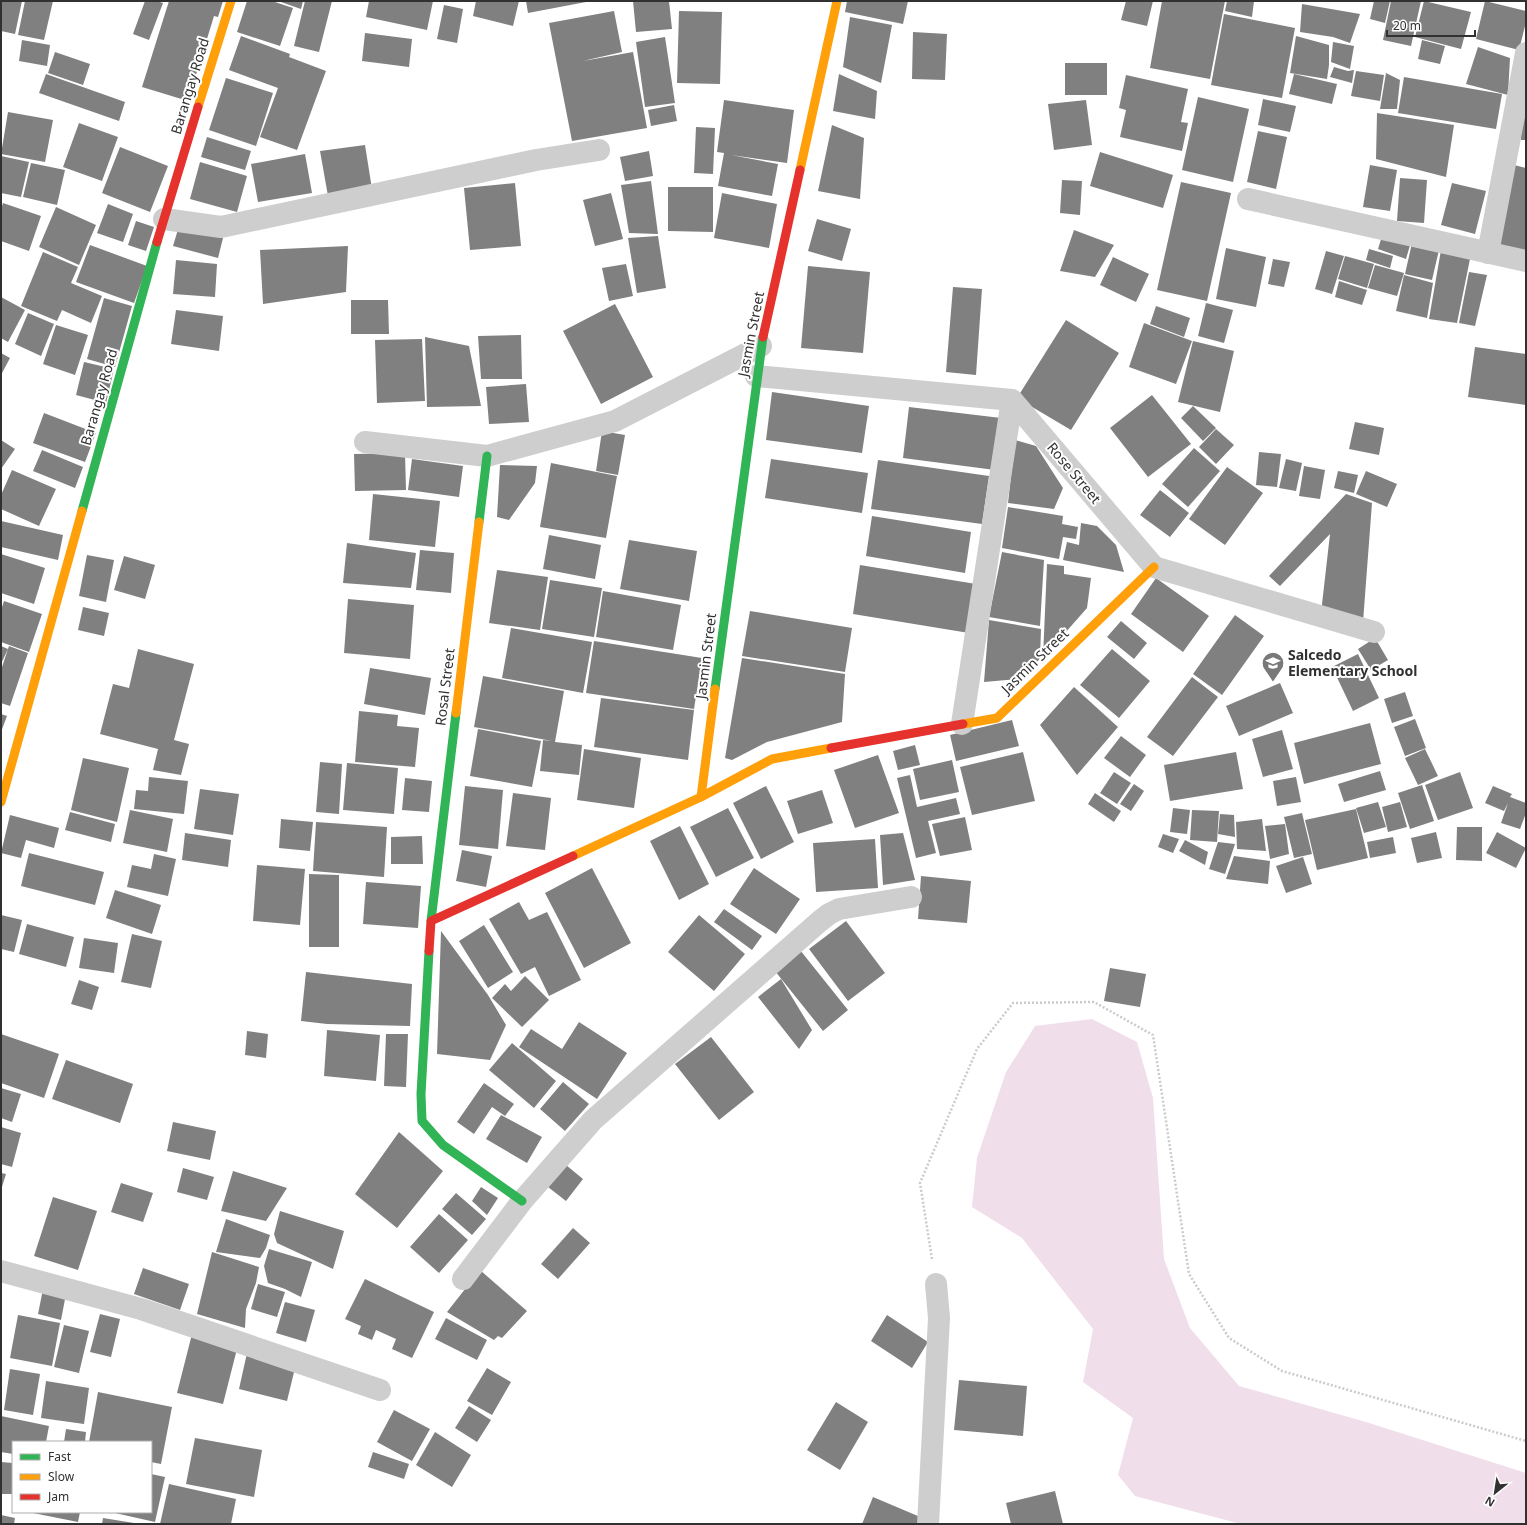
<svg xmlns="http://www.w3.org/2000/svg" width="1527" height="1525" font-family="'Noto Sans',sans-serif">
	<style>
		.water { fill: #f0deea }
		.building { fill: #808080 }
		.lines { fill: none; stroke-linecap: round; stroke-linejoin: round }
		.path { stroke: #cbcbcb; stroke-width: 2.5; stroke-dasharray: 2 2; stroke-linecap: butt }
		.street { stroke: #cecece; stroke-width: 22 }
		.fast { stroke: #30b455; stroke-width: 9 }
		.slow { stroke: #ff9f0a; stroke-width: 9 }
		.jam { stroke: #e5322d; stroke-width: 9 }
		.labels { text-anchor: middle; stroke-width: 4; stroke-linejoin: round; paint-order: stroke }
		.street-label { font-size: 14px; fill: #313131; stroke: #fff }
		.poi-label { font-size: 14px; font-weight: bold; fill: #313131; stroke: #fff; text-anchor: start }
	</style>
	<rect width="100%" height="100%" fill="#fff"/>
	<path class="water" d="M1092,1019L1137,1042L1153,1098L1164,1259L1190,1328L1239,1386L1366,1422L1526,1473V1524H1241L1135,1496L1118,1475L1133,1418L1083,1382L1093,1329L1022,1238L972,1207L977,1158L1006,1072L1035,1026Z"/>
	<path class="building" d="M1,1H22L15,34L1,31Z
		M25,1H53L44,40L18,35Z
		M145,1H157L163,3L149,40L133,34Z
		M169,1H223L218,17L214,16L188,101L142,87Z
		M247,1H272L293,8L280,46L237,32Z
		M278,1H303L301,9Z
		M305,1H332L319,52L294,46Z
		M369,1H433L427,30L366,17Z
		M476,1H519L513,26L473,16Z
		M526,1H585L586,2L528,13Z
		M633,1H669L672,29L636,32Z
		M847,1H908L903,24L845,12Z
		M1126,1H1153L1147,26L1121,20Z
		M1162,1H1225L1210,79L1150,68Z
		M1227,1H1254L1252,17L1225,11Z
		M1374,1H1390L1385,23L1370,19Z
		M1391,1H1421L1411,46L1383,40Z
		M1424,1L1471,12L1461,49L1415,37Z
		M1485,1L1526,11V22L1519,50L1476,39Z
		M1302,4L1360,14L1350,43L1333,37L1300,32Z
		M444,5L463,9L457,43L437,39Z
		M614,11L622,52L583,61L633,52L647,128L572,141L549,23Z
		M679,11L722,12L720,84L677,83Z
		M1224,14L1295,28L1282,98L1211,85Z
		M850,17L892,25L881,83L843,67Z
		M913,32L947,34L945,80L912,79Z
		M365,33L412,39L409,67L362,61Z
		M241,36L290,54L289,57L326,71L297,150L260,137L278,88L229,70Z
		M1296,36L1329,45V65L1327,79L1290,73Z
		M665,37L675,103L645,107L636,42Z
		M22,40L50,45L47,66L19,61Z
		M1422,40L1445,46L1440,64L1418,59Z
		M1333,42L1354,46L1350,69L1331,62Z
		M1478,47L1510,58L1508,95L1466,84Z
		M55,52L90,64L83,85L48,73Z
		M1065,63H1107V95H1065Z
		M1334,67L1348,71L1354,70L1352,83L1330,77Z
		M1356,71L1384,75L1380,101L1351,96Z
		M1386,73L1400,80L1397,109H1380Z
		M46,74L125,102L119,121L39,93Z
		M839,74L877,91L875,119L833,111Z
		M1294,74L1337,84L1332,104L1289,94Z
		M1126,75L1188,89L1181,122L1188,123L1182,151L1120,137L1126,110L1119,108Z
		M1404,77L1502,94L1496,129L1398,113Z
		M226,78L273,93L256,146L209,130Z
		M1198,97L1249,109L1233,182L1182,170Z
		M1263,99L1296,106L1290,132L1258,125Z
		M724,100L794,110L787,163L731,155L778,164L772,196L718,186L724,153L717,152Z
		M1086,100L1092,145L1054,150L1048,104Z
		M674,105L677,121L651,126L648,110Z
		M8,112L53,120L45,162L1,154Z
		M1377,113L1454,125L1446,177L1376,159Z
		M1521,113L1526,114V140H1521Z
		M79,123L118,137L102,181L63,167Z
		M832,125L864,138L860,199L818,191Z
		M696,127L715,128L713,174L694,173Z
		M1258,131L1287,137L1276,189L1247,182Z
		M207,137L251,151L245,170L201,157Z
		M365,145L372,189L328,196L320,151Z
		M120,147L168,166L150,212L102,193Z
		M649,151L653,176L625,181L620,157Z
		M1100,152L1173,175L1163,208L1090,186Z
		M305,154L312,193L258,202L251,164Z
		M1,156L29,162L21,197L1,193Z
		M200,162L247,176L237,212L190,199Z
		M31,163L65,170L57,205L23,197Z
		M1370,165L1397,170L1390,211L1363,207Z
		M1514,165L1526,168V253L1495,245Z
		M1400,178L1427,180L1424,223L1397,221Z
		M1062,180L1082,181L1080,215L1060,213Z
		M651,181L658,234L629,233L621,185Z
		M1181,182L1231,193L1207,301L1157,290Z
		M515,183L521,246L470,250L464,188Z
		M1452,183L1486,191L1475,234L1441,225Z
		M668,187H713V232L668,231Z
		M611,193L623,239L595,246L583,200Z
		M722,193L777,204L769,248L714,238Z
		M3,203L41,216L29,251L1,241V209Z
		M108,204L133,214L123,242L97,233Z
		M56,207L96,225L79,265L39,247Z
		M817,219L851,229L842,261L808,251Z
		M136,221L154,227L146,251L128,245Z
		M179,226L223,238L218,258L173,246Z
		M1074,230L1114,245L1095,277L1060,271Z
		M1383,233L1411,242L1406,259L1378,249Z
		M658,236L666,288L637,293L628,238Z
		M1412,243L1439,250L1432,280L1405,274Z
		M90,245L147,266L134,303L76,282Z
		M348,246L346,292L263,304L260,250Z
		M1226,248L1266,257L1256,307L1216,299Z
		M1369,249L1393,256L1390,268L1366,260Z
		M1441,250L1471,254L1457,323L1429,319Z
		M1326,251L1344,256L1332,294L1315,289Z
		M43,252L78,267L71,283L102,296L91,323L62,310L57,321L21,306Z
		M1345,256L1374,264L1367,288L1338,279Z
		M1113,257L1149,274L1136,302L1100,285Z
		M1273,259L1290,262L1284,287L1268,284Z
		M176,260L217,264L215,297L173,294Z
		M626,264L633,296L609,301L602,268Z
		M1375,265L1404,273L1397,296L1368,288Z
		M808,266L870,272L863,353L801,348Z
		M1469,272L1487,275L1475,326L1459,323Z
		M1404,275L1433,283L1427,318L1396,311Z
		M1339,281L1367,290L1362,305L1335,297Z
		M953,287L982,289L976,375L946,372Z
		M1,297L25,310L8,342L1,338Z
		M104,298L132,306L115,367L87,359Z
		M351,300H388L389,334H351Z
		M1206,303L1233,310L1224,343L1198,336Z
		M615,304L653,377L601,404L563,331Z
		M1156,306L1190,318L1184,337L1150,324Z
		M176,310L223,316L219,351L171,344Z
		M28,313L54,324L41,356L15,344Z
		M1066,320L1119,353L1071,430L1017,398Z
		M1144,323L1192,341L1176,384L1129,367Z
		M56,325L88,335L75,375L43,364Z
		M521,335L522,379H481L478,336Z
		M425,337L469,346L481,406L427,407Z
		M422,339L425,401L377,403L375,340Z
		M1193,341L1234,351L1220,412L1178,402Z
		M1475,347L1526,354V405L1468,397Z
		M1,353L10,358L1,375Z
		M84,362L114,369L106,403L76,395Z
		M526,384L529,422L489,424L486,387Z
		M772,392L869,406L862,453L766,440Z
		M1152,395L1191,444L1148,477L1110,428Z
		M1193,406L1216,428L1203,441L1181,418Z
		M909,407L1001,418L995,470L903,458Z
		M44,413L96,433L85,462L33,443Z
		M1355,422L1384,428L1379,455L1349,449Z
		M1216,429L1234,445L1216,464L1199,447Z
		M602,431L625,435L618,475L596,471Z
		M1,440L15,449L1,469Z
		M1015,440L1036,446L1063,488L1054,509L1008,503Z
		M1194,448L1220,471L1188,507L1162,484Z
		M42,450L83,467L75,488L33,471Z
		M1259,452L1281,454L1277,487L1256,485Z
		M405,453L406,490L355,491L354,454Z
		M412,459L463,466L459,497L408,490Z
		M771,459L868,473L862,513L765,498Z
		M1286,459L1302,463L1296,491L1279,488Z
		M878,460L989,476L982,524L871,509Z
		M551,463L617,476L606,538L540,527Z
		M500,465L537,466L535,483L509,520L497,517Z
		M1304,466L1325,470L1320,499L1299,496Z
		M1227,467L1263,493L1225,545L1189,519Z
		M12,470L56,489L39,526L1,509V495Z
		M1338,471L1358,475L1354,493L1334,488Z
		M1366,471L1397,484L1387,507L1356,494Z
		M1160,490L1189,513L1170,537L1140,515Z
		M373,494L440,501L435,547L369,540Z
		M1346,494L1372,503L1363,622L1321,613L1330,534L1280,586L1269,576Z
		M1008,507L1063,516L1062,524L1078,527L1076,539L1063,537L1059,559L1002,548Z
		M872,516L971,532L965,573L866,556Z
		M1,521L63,535L58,560L1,547Z
		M1081,523L1097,526L1116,545L1124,572L1063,560L1067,542L1079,545Z
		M549,535L601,545L595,579L543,569Z
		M629,540L697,551L689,601L620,589Z
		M347,543L416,553L411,588L343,583Z
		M420,550L454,553L451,593L416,590Z
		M1002,552L1044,560L1040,626L989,617Z
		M1,554L45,568L34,604L1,593Z
		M87,555L114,560L106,602L79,596Z
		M124,556L155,565L145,599L114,590Z
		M1047,564L1064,566V574L1091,578L1087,608L1043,658Z
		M860,565L976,584L969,633L853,614Z
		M497,570L548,577L540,630L489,623Z
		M1156,578L1209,616L1183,652L1131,614Z
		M550,580L602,588L594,637L542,629Z
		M603,591L681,605L673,650L596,637Z
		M348,599L414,605L410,659L344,653Z
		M4,601L42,614L29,652L1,642V610Z
		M83,607L109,613L104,636L78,630Z
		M750,611L852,628L845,672L742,656Z
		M1235,615L1264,636L1222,695L1193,674Z
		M989,620L1041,629L1040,659L1018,679L984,682Z
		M1121,621L1147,643L1134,659L1107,637Z
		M511,628L592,642L583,693L502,678Z
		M1375,638L1388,660L1371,670L1358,649Z
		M594,641L702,658L694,709L586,693Z
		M1,646L8,649L1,664Z
		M9,646L28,653L10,706L1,703V670Z
		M138,649L194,664L174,740L189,744L181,775L153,770L158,749L100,734L113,684L129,688Z
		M1112,649L1150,681L1119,718L1080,685Z
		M1358,654L1379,698L1353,711L1332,667Z
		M742,658L845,674L842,722L767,742L732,760L725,758Z
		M370,668L431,678L425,715L364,704Z
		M483,676L564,691L555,742L582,745L579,775L540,771L543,740L552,741L474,727Z
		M1192,677L1218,697L1173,756L1147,737Z
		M1280,683L1293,713L1239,736L1226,706Z
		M1074,687L1118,727L1077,775L1040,725Z
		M1405,692L1413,716L1392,723L1384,699Z
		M601,698L694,710L688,760L594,747Z
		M359,711L398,715L397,726L419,728L415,767L355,762Z
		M1,714L7,716L1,732Z
		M1415,719L1426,748L1405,756L1394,727Z
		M1012,720L1019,746L956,761L950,735Z
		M1370,723L1381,764L1304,784L1294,743Z
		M478,729L541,741L532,787L470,776Z
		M1282,730L1293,769L1263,777L1252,739Z
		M1121,736L1146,755L1130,777L1104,758Z
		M915,745L920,765L898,770L893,751Z
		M584,749L641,758L634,808L577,800Z
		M1425,749L1438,776L1418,785L1405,758Z
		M1023,752L1035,801L972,815L960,767Z
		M1236,752L1243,789L1170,801L1164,765Z
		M878,755L899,813L855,828L834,770Z
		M83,758L129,768L117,822L71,810Z
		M952,760L959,792L920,800L913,769Z
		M320,762L342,764L339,814L316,812Z
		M347,763L398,768L394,814L343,810Z
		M1380,771L1386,790L1344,802L1338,784Z
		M1114,772L1131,783L1117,804L1100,793Z
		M1460,772L1473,808L1438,820L1425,785Z
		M910,775L917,807L956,798L960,814L928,821L936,853L916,858L897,778Z
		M149,777L188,781L184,814L134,809L136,790L148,791Z
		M1296,777L1301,802L1277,806L1273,781Z
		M405,778L432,781L429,812L402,810Z
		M1134,784L1144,791L1131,811L1120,804Z
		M1422,785L1434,821L1410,829L1398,793Z
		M465,786L503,790L498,849L459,845Z
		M766,786L794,842L761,859L733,803Z
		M1493,786L1512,794L1510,797L1526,803V813L1520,829L1501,823L1508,803L1504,811L1485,803Z
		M200,789L239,794L233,835L194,829Z
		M822,790L833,823L798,834L787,801Z
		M513,793L551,798L545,850L506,846Z
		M1095,793L1121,811L1114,822L1088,804Z
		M1378,802L1386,827L1364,833L1356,808Z
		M1400,802L1407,827L1388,832L1382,807Z
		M728,808L754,858L716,877L690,827Z
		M1173,808L1190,810L1187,834L1170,832Z
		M1356,809L1368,858L1317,870L1305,820Z
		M130,810L173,819L167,852L123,843Z
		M1192,810L1219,811L1217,842L1190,840Z
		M70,812L115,824L111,842L65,830Z
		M1302,813L1312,854L1294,858L1284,817Z
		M1220,814L1234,815L1235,837L1218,834Z
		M10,815L59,828L54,848L26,840L21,858L1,853Z
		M965,817L972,850L940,856L932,824Z
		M281,819L313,822L310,851L279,848Z
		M1262,819L1266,851L1237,849L1236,822Z
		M316,822L387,827L384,877L313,871Z
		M1285,824L1289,854L1270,859L1265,826Z
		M680,826L709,884L679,900L650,841Z
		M1457,827H1482V861L1456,860Z
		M1436,832L1442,858L1417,863L1411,838Z
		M1497,832L1526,848L1516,868L1486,853Z
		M185,833L231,840L228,867L182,860Z
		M903,833L915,880L883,885L880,835Z
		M1163,834L1179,839L1173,853L1158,847Z
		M422,836L423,864H391V837Z
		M1393,837L1396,853L1370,858L1367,842Z
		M875,839L878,888L816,892L813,843Z
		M1185,840L1208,852L1205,865L1179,851Z
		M1218,842L1235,844L1225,874L1209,869Z
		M462,850L492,856L486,887L456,881Z
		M29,853L104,872L95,905L21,886Z
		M154,854L176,859L168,896L127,887L132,865L151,869Z
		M1234,856L1270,861L1268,884L1226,879Z
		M1303,857L1312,884L1286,893L1276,866Z
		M257,865L305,869L300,925L253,921Z
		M592,868L631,943L584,968L545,893Z
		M754,868L800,899L776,934L730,904Z
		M309,874L339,875V947H309Z
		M921,876L971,881L967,923L918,919Z
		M366,882L421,886L418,928L363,924Z
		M115,890L161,905L152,934L106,918Z
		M519,902L529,920L547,912L581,980L549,996L535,967L521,974L489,919Z
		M724,909L762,936L752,950L714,922Z
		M1,915L22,920L14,952L1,949Z
		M699,915L745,954L714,991L668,952Z
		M846,921L885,973L848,1001L809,949Z
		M27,924L74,937L66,967L19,954Z
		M484,925L513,972L488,988L459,941Z
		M441,931L488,995L506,1025L490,1060L437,1054Z
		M132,934L162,941L151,988L121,982Z
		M84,938L118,943L114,973L79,968Z
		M800,950L848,1010L823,1031L775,971Z
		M1110,968L1146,974L1140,1007L1104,1001Z
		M306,972L412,984L410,1026L327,1024L301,1021Z
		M525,976L549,1000L522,1027L492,998L505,984L511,991Z
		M781,979L812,1030L799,1049L758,997Z
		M79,980L99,987L92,1010L71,1004Z
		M579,1022L627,1053L597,1099L519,1047L531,1029L562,1049Z
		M327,1030L380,1035L376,1081L324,1076Z
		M247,1031L268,1034L266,1058L245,1055Z
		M1,1034L59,1054L44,1098L1,1083Z
		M386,1034H408L406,1087L384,1086Z
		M711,1037L754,1092L719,1120L675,1064Z
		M512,1043L556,1081L534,1108L489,1070Z
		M66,1060L133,1084L120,1123L52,1099Z
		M563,1082L589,1104L565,1131L540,1109Z
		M484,1083L514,1104L505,1116L492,1107L474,1134L457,1122Z
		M1,1088L21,1094L12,1122L1,1118Z
		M501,1115L542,1137L527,1163L486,1139Z
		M173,1122L216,1131L210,1160L167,1151Z
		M1,1127L21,1133L12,1167L1,1164Z
		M399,1132L443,1171L397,1228L355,1194Z
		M566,1165L583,1179L566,1201L548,1187Z
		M183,1168L214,1177L207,1200L177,1192Z
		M233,1171L287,1188L266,1221L221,1211Z
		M1,1173L6,1174L1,1190Z
		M121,1183L153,1193L143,1222L111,1212Z
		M481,1187L498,1198L487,1215L472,1201Z
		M456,1193L486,1219L472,1235L442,1209Z
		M53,1197L97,1211L78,1270L34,1256Z
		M280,1211L344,1231L333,1269L277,1243L274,1234Z
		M439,1214L468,1240L439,1273L410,1247Z
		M226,1219L270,1235L266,1248L260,1258L216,1252Z
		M573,1228L590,1243L558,1279L541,1264Z
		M269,1249L312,1262L301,1297L285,1289L268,1283L264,1266Z
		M212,1252L259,1267L256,1283L246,1309L245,1328L197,1314Z
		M143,1268L189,1284L180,1310L134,1294Z
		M480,1270L527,1311L502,1338L498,1336L494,1340L447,1312Z
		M365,1279L434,1312L412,1358L392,1349L396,1339L376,1330L372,1340L358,1334L361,1326L345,1319Z
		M258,1284L285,1292L277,1317L251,1309Z
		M43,1289L66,1294L61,1320L38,1314Z
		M285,1302L315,1310L306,1342L276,1333Z
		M100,1314L120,1319L111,1357L90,1352Z
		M18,1315L60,1323L52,1366L10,1358Z
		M887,1315L928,1342L912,1368L871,1341Z
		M446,1318L487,1340L477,1360L435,1339Z
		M64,1325L89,1331L79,1373L54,1367Z
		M192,1334L238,1345L223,1404L177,1393Z
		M247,1353L296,1364L287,1401L239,1389Z
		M487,1368L511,1382L492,1415L467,1401Z
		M10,1369L40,1374L33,1415L4,1410Z
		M959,1380L1027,1386L1023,1436L954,1430Z
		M46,1381L89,1388L84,1424L41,1418Z
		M98,1392L172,1407L161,1464L151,1462V1442H89Z
		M836,1402L868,1422L840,1470L807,1450Z
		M469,1406L491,1420L477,1442L455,1428Z
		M394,1410L430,1429L412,1461L377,1442Z
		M1,1416L49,1426L46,1442H13V1454L1,1452Z
		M66,1429L86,1432L85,1442H64Z
		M435,1432L471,1455L452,1487L416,1465Z
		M195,1438L262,1450L254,1497L186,1484Z
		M373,1452L409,1464L404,1479L368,1467Z
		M1,1462L13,1463V1494H1Z
		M151,1474L165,1477L155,1522L115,1513L151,1512Z
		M169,1484L236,1499L231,1524H160Z
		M1055,1491L1063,1524H1011L1006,1503Z
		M873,1497L925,1519L923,1524H862Z
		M28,1512H80L78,1522Z
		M1,1515L15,1518L14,1524H1Z
		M103,1518L134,1523V1524H102Z"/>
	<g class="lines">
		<path class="path" d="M932,1259L920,1183L977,1049L1013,1003L1094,1002L1153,1035L1189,1274L1229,1338L1282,1371L1526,1441"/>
		<path class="street" d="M1248,199L1526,261
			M164,219L221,227L536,160L599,150
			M1488,253L1526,53
			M756,376L1012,400L1154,567L1374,632
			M365,442L487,456L615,421L761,346
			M962,724L1012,400
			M1,1271L141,1309L380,1390
			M463,1279L522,1201L593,1120L820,921L829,914L839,909L911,897
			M928,1524L939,1318L936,1284"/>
		<path class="fast" d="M82,511L157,242
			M479,522L487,456
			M715,689L763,337
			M431,921L456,713
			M429,951L421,1094L422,1121L443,1145L522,1201"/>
		<path class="slow" d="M198,107L231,1
			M800,170L837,1
			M715,689L701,797L772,759L831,748
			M456,713L479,522
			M963,724L997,718L1154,567
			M1,802L82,511
			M573,856L701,797"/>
		<path class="jam" d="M157,242L198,107
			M763,337L800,170
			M831,748L963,724
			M429,951L431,921L573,856"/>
	</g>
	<defs>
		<g id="school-pin" transform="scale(1.15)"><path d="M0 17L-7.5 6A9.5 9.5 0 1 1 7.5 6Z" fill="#797979" stroke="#fff"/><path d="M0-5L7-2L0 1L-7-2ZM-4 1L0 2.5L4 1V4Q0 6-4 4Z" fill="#fff"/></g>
	</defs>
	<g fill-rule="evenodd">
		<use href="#school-pin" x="1273" y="663"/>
	</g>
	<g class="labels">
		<g class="street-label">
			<text transform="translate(190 86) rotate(-73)" y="5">Barangay Road</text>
			<text transform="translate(751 334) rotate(-79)" y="5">Jasmin Street</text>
			<text transform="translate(99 397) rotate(-74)" y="5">Barangay Road</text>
			<text transform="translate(1074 473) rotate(50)" y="5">Rose Street</text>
			<text transform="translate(706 656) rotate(-83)" y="5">Jasmin Street</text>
			<text transform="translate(1035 661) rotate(-44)" y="5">Jasmin Street</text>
			<text transform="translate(445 687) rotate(-83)" y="5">Rosal Street</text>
		</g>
		<g class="poi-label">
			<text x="1288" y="660">Salcedo<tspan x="1288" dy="16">Elementary School</tspan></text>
		</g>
	</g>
	<rect width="1527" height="1525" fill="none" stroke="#313131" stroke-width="4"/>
	<rect x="12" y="1441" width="140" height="72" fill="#ffffff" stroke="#adadad"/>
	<rect x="20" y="1454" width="20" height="6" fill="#30b455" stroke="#adadad"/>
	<text x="48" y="1461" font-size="12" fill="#313131">Fast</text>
	<rect x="20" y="1474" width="20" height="6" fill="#ff9f0a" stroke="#adadad"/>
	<text x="48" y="1481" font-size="12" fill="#313131">Slow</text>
	<rect x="20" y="1494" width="20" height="6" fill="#e5322d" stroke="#adadad"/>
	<text x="48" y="1501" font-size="12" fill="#313131">Jam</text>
	<g transform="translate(1495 1493) rotate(210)" stroke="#ffffff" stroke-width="3" paint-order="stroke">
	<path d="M0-3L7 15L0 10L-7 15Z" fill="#313131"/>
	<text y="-6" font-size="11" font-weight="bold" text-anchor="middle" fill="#313131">N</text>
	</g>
	<path d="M1387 30v6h88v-6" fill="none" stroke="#313131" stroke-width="2"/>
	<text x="1393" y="30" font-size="12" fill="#313131" stroke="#ffffff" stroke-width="3" paint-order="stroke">20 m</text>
</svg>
